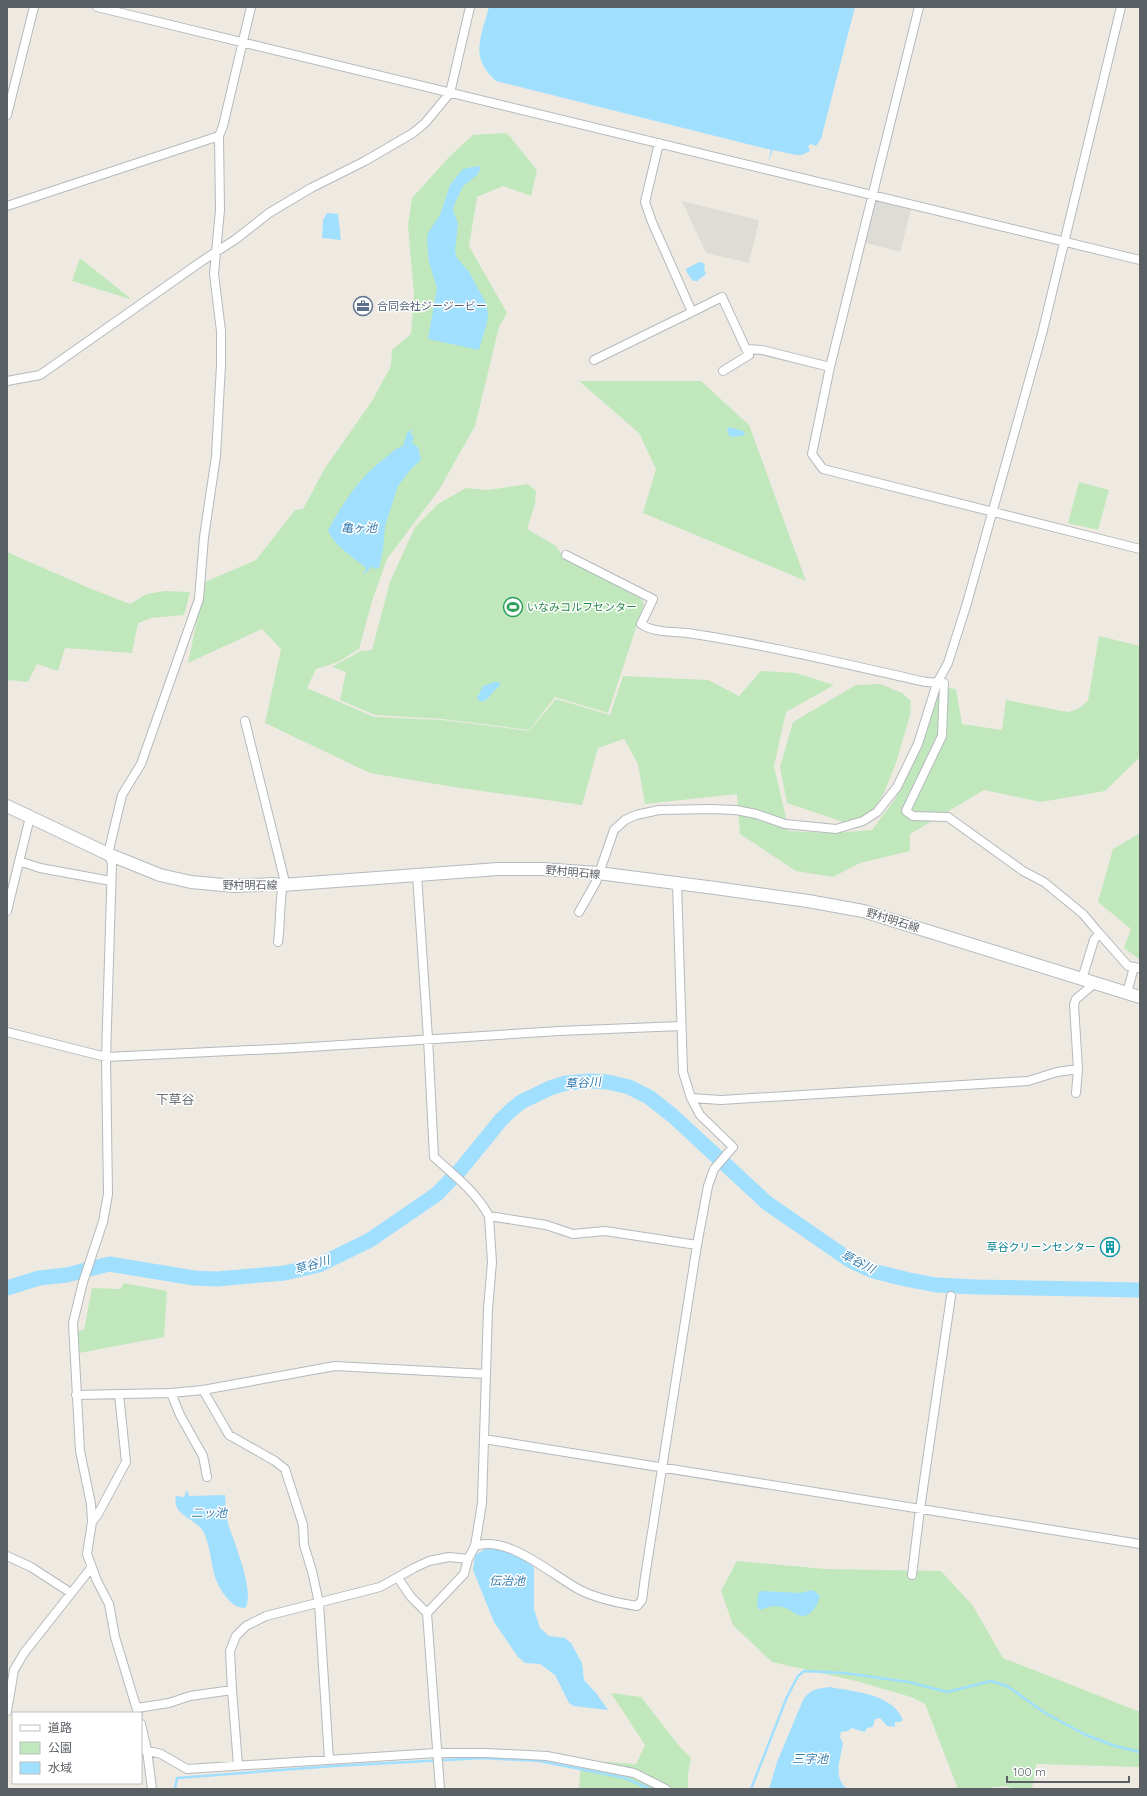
<svg xmlns="http://www.w3.org/2000/svg" width="1147" height="1796" font-family="Quicksand,'Noto Sans JP',sans-serif">
	<style>
		.industrial { fill: #dedcd6 }
		.green { fill: #c0e8bc }
		.water { fill: #a1dfff }
		.lines { fill: none; stroke-linecap: round; stroke-linejoin: round }
		.stream { stroke: #a1dfff; stroke-width: 2.5 }
		.river { stroke: #a1dfff; stroke-width: 15 }
		.minor-casing { stroke: #b5b9bd; stroke-width: 10 }
		.secondary-casing { stroke: #b5babf; stroke-width: 14 }
		.minor { stroke: #fff; stroke-width: 8 }
		.secondary { stroke: #fff; stroke-width: 12 }
		.labels { text-anchor: middle; stroke-width: 3; stroke-linejoin: round; paint-order: stroke }
		.service-label { font-size: 11px; fill: #4e5e75; stroke: #fff; text-anchor: start }
		.leisure-label { font-size: 11px; fill: #27864d; stroke: #fff; text-anchor: start }
		.street-label { font-size: 11px; fill: #5a5f64; stroke: #fff }
		.culture-label { font-size: 11px; fill: #0d838f; stroke: #fff; text-anchor: end }
		.water-label { font-size: 12px; font-style: italic; fill: #367cae; stroke: #fff }
		.quarter-label { font-size: 13px; fill: #6b7176; stroke: #fff }
	</style>
	<rect width="100%" height="100%" fill="#eeeae2"/>
	<path class="industrial" d="M874,200L911,209L900,252L863,242Z
		M682,201L759,220L749,263L706,253Z"/>
	<path class="green" d="M507,133L537,170L531,196L503,186L477,197L469,246L507,313L499,327L475,426L439,490L387,559L372,601L359,649L338,662L316,669L307,688L374,717L442,720L529,731L556,699L610,715L623,676L708,680L739,696L761,671L796,673L834,685L786,712L774,766L789,831L833,833L872,830L895,799L928,726L941,687L956,689L962,724L1002,730L1006,700L1068,712L1078,709L1088,701L1099,636L1140,646V757L1105,791L1041,802L984,790L910,834V851L860,863L833,877L796,871L740,834L737,794L645,804L638,764L624,739L598,748L582,805L454,787L370,773L265,723L281,649L262,629L188,663L205,582L256,560L295,510L303,509L325,468L372,401L391,366L392,350L411,334L414,295L408,225L412,198L450,156L473,135Z
		M80,258L130,298V299L72,281Z
		M579,381H701L749,425L806,581L643,513L656,469L639,433Z
		M1079,482L1109,490L1098,530L1068,523Z
		M528,484L536,491L535,504L527,529L556,546L564,558L640,596L644,604L608,713L555,697L529,730L442,719L375,715L340,700L346,672L332,667L361,651L372,650L390,582L415,527L438,504L466,488L488,490Z
		M7,552L89,588L130,604L147,594L165,591L190,592L184,615L151,618L138,623L132,653L65,648L58,671L37,664L28,682L9,680L7,684Z
		M880,684L902,693L911,701L910,715L896,763L884,793L875,808L865,816L843,822L787,803L780,767L793,722L856,685Z
		M1140,833V960L1124,948L1131,929L1098,902L1113,849Z
		M123,1283L167,1291L164,1337L79,1353L75,1331L84,1330L92,1288L121,1289Z
		M737,1561L825,1569L941,1571L973,1606L1003,1658L1140,1712V1767L1036,1764L1032,1789H1017L1005,1786L978,1789H958L925,1704L911,1697L856,1681L772,1662L733,1625L721,1591Z
		M611,1693L641,1697L680,1747L691,1758L688,1774V1789H579L581,1760L636,1764L645,1745Z"/>
	<path class="water" d="M489,7H855L821,139L816,146L811,144L808,146L810,151L802,155H796L773,150L768,162L771,150L496,81C469,57 481,38 489,7Z
		M478,166L480,167V170L476,176L463,186L454,205L453,210L458,224L455,251L457,258L469,272L486,303L488,314L487,323L479,350L428,339L437,288L429,262L427,239L428,233L440,215L450,185L463,169Z
		M327,213L338,214L341,240L322,238L323,220Z
		M702,262L705,265L704,269L706,274L697,281H693L687,273L686,269L697,263Z
		M729,427L743,431L745,433L743,436L730,437L727,430Z
		M412,429L411,434L414,437L412,443L418,447L421,460L411,469L398,486L385,526L383,550L379,568L375,569L373,566L363,575L366,569L365,567C353,557 333,545 328,530C344,502 359,477 385,458C391,453 396,448 403,446L407,433Z
		M494,682H500L499,687C491,691 488,704 479,701L477,698L483,686Z
		M187,1490L189,1496L225,1495C226,1504 226,1514 228,1523C233,1541 256,1592 245,1608C237,1608 232,1604 227,1598C209,1576 214,1559 205,1535C199,1518 171,1517 176,1496L184,1497Z
		M487,1548C504,1547 520,1556 533,1566L534,1570V1609L540,1628L549,1636L565,1638L571,1643L582,1663L584,1680L596,1693L608,1710L573,1706L569,1703L555,1675L540,1664L525,1663L518,1657L494,1622L473,1570L475,1555Z
		M813,1590L820,1596C817,1607 809,1621 796,1614C791,1611 788,1608 782,1607C774,1605 767,1607 760,1610L757,1607L758,1595L760,1591L800,1593Z
		M830,1687C854,1692 892,1693 903,1720L900,1722H895V1727L887,1726L880,1718L875,1719L873,1727L867,1728L865,1732L851,1728L848,1731L841,1732L840,1737L843,1743C841,1759 832,1776 847,1789H769L777,1762L803,1700C811,1689 816,1689 830,1687Z"/>
	<g class="lines">
		<path class="stream" d="M175,1789L177,1778L334,1766L483,1758L539,1761L575,1768L625,1778L650,1789
			M751,1789L787,1697L798,1676L804,1671L844,1673L909,1682L947,1692L991,1681L1007,1686L1045,1713L1086,1735L1115,1746L1140,1752"/>
		<path class="river" d="M7,1288L39,1278L67,1275L109,1264L194,1278L217,1279L285,1273L319,1265L370,1240L437,1194L461,1169L500,1121L510,1111L521,1102L550,1088L566,1083L590,1081L608,1082L629,1087L649,1097L673,1116L767,1203L851,1261L873,1271L905,1279L936,1285L977,1287L1140,1290"/>
		<g class="minor-casing">
			<path id="minor" d="M97,7L1140,260
				M919,7L830,367L812,454L823,469L1140,549
				M7,115L34,7
				M659,143L645,202L652,222L692,312L722,297L746,349L762,350L830,367
				M7,206L219,136
				M594,360L692,312
				M723,371L749,355L746,349
				M7,381L40,375L202,261L236,239L269,213L311,188L365,161L413,133L425,123L450,93L470,7
				M566,555L653,599L641,624C655,634 678,631 694,634C772,646 849,665 926,682L944,683L942,736L906,811L913,816L948,817L1023,871L1044,882L1083,914L1099,933L1094,940L1082,979
				M245,721L284,878C279,899 281,921 278,942
				M19,861L40,868L111,881
				M417,875L428,1038L434,1157C454,1175 476,1192 489,1216L492,1262L488,1309L482,1503L475,1546L468,1559L464,1574L427,1613L440,1789
				M677,883L683,1072L691,1098L721,1100L1028,1081L1057,1072L1078,1069L1074,1005L1076,999L1095,983
				M7,911L30,817
				M579,912L596,882L614,830L625,820L636,815L659,810L710,809L736,810L756,814L785,824L836,829L863,821L877,812L897,787L918,744L937,683L948,663L967,603L1042,334L1121,7
				M1099,933L1128,966L1140,968
				M1127,993L1134,967
				M7,1032L106,1057L294,1048L559,1031L681,1026
				M1076,1093L1078,1069
				M489,1216L546,1225L573,1234L605,1231L697,1245
				M203,1390L229,1435L275,1461L285,1469L303,1525L304,1545L312,1571L319,1603L329,1760
				M171,1393L180,1415L203,1456L207,1477
				M76,1395L171,1393L203,1390L335,1366L486,1374
				M484,1439L1140,1544
				M92,1522L98,1514L126,1462L119,1394
				M475,1546C508,1534 553,1576 580,1590C598,1599 618,1603 637,1606L642,1600L645,1577L697,1245L708,1186L714,1169L733,1147L700,1115L691,1098
				M7,1556L31,1567L71,1593
				M912,1575L920,1509L951,1296
				M398,1578L411,1597L427,1613
				M232,1690L238,1765
				M137,1708L169,1703L190,1696L232,1690L230,1651L236,1636L246,1626L266,1616L380,1587L414,1568L429,1561L449,1557L468,1559
				M7,1711L14,1670L24,1653L91,1568
				M138,1713L115,1637L109,1604L97,1581L87,1554L92,1522L91,1504L80,1451L73,1323L83,1282L103,1222L108,1194L106,1057L112,863L108,854L122,795L141,764L199,599L204,537L216,456L221,365V331L214,274L220,210L219,136L223,126L251,7
				M141,1724L147,1750L152,1789
				M141,1749L161,1754L187,1769L436,1753H486L547,1756L634,1773L666,1789"/>
		</g>
		<g class="secondary-casing">
			<path id="secondary" d="M7,806L108,854L160,875L191,882L234,886L273,884L282,885L498,869H542L598,873L715,888L808,901L863,911L1140,997"/>
		</g>
		<use href="#minor" class="minor"/>
		<use href="#secondary" class="secondary"/>
	</g>
	<defs>
		<g id="office-ring" transform="scale(1)"><circle r="9.5" fill="#fff" stroke="#5c6f8a" stroke-width="1.5"/><path d="M-6-3h4V-5.5h4V-3h4V5H-6ZM-1-4.5V-3h2v-1.5ZM-6 0V1H6V0Z" fill="#5c6f8a"/></g>
		<g id="stadium-ring" transform="scale(1)"><circle r="9.5" fill="#fff" stroke="#2e9e5b" stroke-width="1.5"/><path d="M0-5a6.5 5 0 1 0 0 10a6.5 5 0 1 0 0-10ZM-3.5-1.8h7v3.6h-7Z" fill="#2e9e5b"/></g>
		<g id="building-ring" transform="scale(1)"><circle r="9.5" fill="#fff" stroke="#0f9aa8" stroke-width="1.5"/><path d="M-4-6H4V6H1V3H-1V6H-4ZM-2.5-4.3h1.7v1.8h-1.7ZM.8-4.3h1.7v1.8H.8ZM-2.5-1h1.7V.8h-1.7ZM.8-1h1.7V.8H.8Z" fill="#0f9aa8"/></g>
	</defs>
	<g fill-rule="evenodd">
		<use href="#office-ring" x="363" y="306"/>
		<use href="#stadium-ring" x="513" y="607"/>
		<use href="#building-ring" x="1110" y="1247"/>
	</g>
	<g class="labels">
		<g class="service-label">
			<text x="377" y="310">合同会社ジージービー</text>
		</g>
		<g class="leisure-label">
			<text x="527" y="611">いなみコルフセンター</text>
		</g>
		<g class="street-label">
			<text transform="translate(573 872) rotate(5)" y="4">野村明石線</text>
			<text x="250" y="889">野村明石線</text>
			<text transform="translate(893 920) rotate(17)" y="4">野村明石線</text>
		</g>
		<g class="culture-label">
			<text x="1096" y="1251">草谷クリーンセンター</text>
		</g>
		<g class="water-label">
			<text x="359" y="532">亀ヶ池</text>
			<text transform="translate(583 1083) rotate(-4)" y="4">草谷川</text>
			<text transform="translate(858 1262) rotate(27)" y="4">草谷川</text>
			<text transform="translate(312 1265) rotate(-17)" y="4">草谷川</text>
			<text x="209" y="1517">二ッ池</text>
			<text x="507" y="1585">伝治池</text>
			<text x="810" y="1763">三字池</text>
		</g>
		<g class="quarter-label">
			<text x="175" y="1104">下草谷</text>
		</g>
	</g>
	<rect width="1147" height="1796" fill="none" stroke="#5a5f64" stroke-width="16"/>
	<rect x="12" y="1712" width="130" height="72" fill="#ffffff" stroke="#bdbfc1"/>
	<rect x="20" y="1725" width="20" height="6" fill="#ffffff" stroke="#bdbfc1"/>
	<text x="48" y="1732" font-size="12" fill="#5a5f64">道路</text>
	<rect x="20" y="1742" width="20" height="12" fill="#c0e8bc" stroke="#bdbfc1"/>
	<text x="48" y="1752" font-size="12" fill="#5a5f64">公園</text>
	<rect x="20" y="1762" width="20" height="12" fill="#a1dfff" stroke="#bdbfc1"/>
	<text x="48" y="1772" font-size="12" fill="#5a5f64">水域</text>
	<path d="M1007 1776v6h122v-6" fill="none" stroke="#5a5f64" stroke-width="2"/>
	<text x="1013" y="1776" font-size="12" fill="#5a5f64" stroke="#ffffff" stroke-width="3" paint-order="stroke">100 m</text>
</svg>
